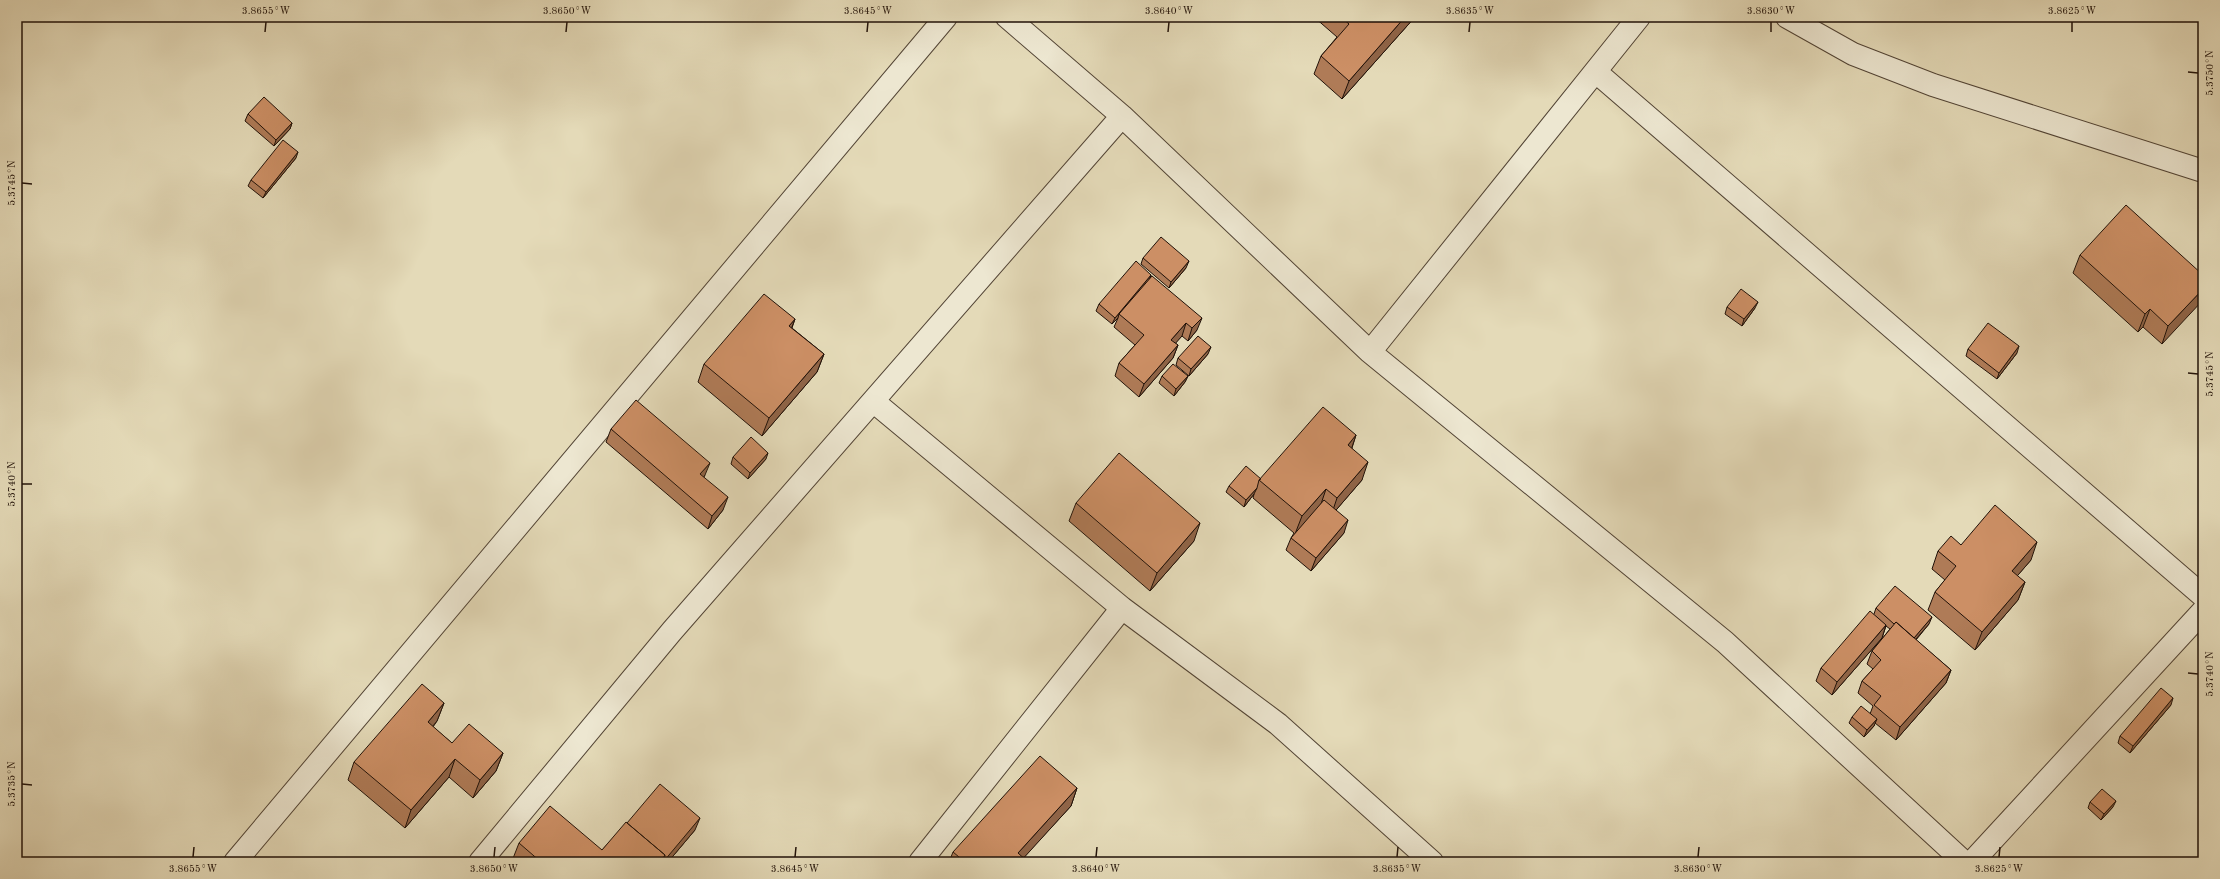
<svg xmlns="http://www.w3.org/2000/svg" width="2220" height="879" font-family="'Old Standard TT',serif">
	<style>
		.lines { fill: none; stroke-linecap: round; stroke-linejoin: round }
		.street-casing { stroke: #524435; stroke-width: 24 }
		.street { stroke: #ede7d1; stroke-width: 22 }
		.wall { fill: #af7b57; stroke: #211209 }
		.shaded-wall { fill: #8f6447; stroke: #211209 }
		.building { fill: #cc8f65; stroke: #211209 }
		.ticks { fill: none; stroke: #211209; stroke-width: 1.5 }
		.neatline { fill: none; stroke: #211209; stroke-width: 1.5 }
		.ticks-label { font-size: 10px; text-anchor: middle; fill: #211209 }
	</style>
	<rect width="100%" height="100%" fill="#e4dab8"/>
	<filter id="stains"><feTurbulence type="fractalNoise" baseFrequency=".005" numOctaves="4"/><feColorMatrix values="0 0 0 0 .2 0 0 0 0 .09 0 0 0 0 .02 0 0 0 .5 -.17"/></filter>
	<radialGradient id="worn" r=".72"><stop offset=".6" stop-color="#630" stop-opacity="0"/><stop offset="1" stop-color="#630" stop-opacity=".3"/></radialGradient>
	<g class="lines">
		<g class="street-casing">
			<path id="street" d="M1007,17L1122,116L1370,352L1725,642L1964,862
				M1787,17L1853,54L1933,85L2203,171
				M1596,72L2203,596
				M1370,352L1639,17
				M873,401L1122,608L1278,724L1432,862
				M235,862L946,17
				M480,862L672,631L1122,116
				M920,862L1122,608
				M1972,862L2203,611"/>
		</g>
		<use href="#street" class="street"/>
	</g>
	<path class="wall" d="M1314,17H1415L1342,99L1314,74L1321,56L1337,37Z
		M248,114L292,123L290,129L274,146L245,121Z
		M296,158L263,198L248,186L251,180Z
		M2080,255L2203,275L2162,344L2143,327L2138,332L2073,273Z
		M1143,258L1186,268L1169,288L1141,264Z
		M1151,275L1150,278L1197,330L1188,341L1182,336L1175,343L1178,345L1173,358L1139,397L1115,376L1119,363L1135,345L1114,327L1118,318L1112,324L1096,311L1099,304Z
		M1727,307L1755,308L1742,326L1725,314Z
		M795,319L792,328L824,354L817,372L762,436L698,382L704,364Z
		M1968,349L2017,353L1997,379L1966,356Z
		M1208,354L1189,376L1176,365L1178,358Z
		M1162,376H1188L1185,382L1174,396L1159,383Z
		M611,429L705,475L704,477L723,510L708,529L606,442Z
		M1356,435L1352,448L1362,480L1336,510L1344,533L1311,571L1286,550L1291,538L1294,533L1253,498L1254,494L1244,507L1226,492L1229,486L1261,479Z
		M733,457L766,459L748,479L731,464Z
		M1076,503L1194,541L1150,591L1069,521Z
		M1961,545L2031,560L2017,576L2025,582L2018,600L1975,650L1928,610L1935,592L1945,580L1932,569L1938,551Z
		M1876,608L1929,624L1916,640L1951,670L1946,683L1896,740L1875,723L1874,726L1864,737L1849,723L1852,717L1870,714L1873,706L1858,693L1862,681L1873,669L1867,664L1872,651L1890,629L1886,626L1882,638L1832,695L1816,681L1821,668L1874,614Z
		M444,703L437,721L433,727L452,743L503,753L496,771L473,798L449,777L405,828L348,780L354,762Z
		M2171,705L2130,753L2118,743L2120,736Z
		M1077,788L1071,806L1023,858L1028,862H949L953,852Z
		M2090,802L2113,807L2101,820L2088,808Z
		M627,823L695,830L668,862H514L512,861L519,843L602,850Z"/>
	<path class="shaded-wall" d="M1405,17H1415L1342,99L1349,81Z
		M292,123L290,129L274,146L276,140Z
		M298,152L296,158L263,198L266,192Z
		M1189,261L1186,268L1169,288L1171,282Z
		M1151,275L1149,281L1119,314L1118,318L1112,324L1115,318Z
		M2203,289V300L2162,344L2168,326Z
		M1758,302L1755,308L1742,326L1744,319Z
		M2150,309L2143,327L2138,332L2145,314Z
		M1202,318L1197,330L1188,341L1192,328Z
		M795,319L788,337L789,326Z
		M1186,323L1182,336L1167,353L1171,340Z
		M1178,345L1173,358L1139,397L1144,384Z
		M2019,346L2017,353L1997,379L1999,373Z
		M1211,347L1208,354L1189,376L1191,369Z
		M824,354L817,372L762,436L769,418Z
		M1188,376L1185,382L1174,396L1176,389Z
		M1356,435L1350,453L1348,445Z
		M768,453L766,459L748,479L750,473Z
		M1368,462L1362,480L1331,516L1337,498Z
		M710,463L705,475L696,487L700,474Z
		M1257,488L1254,494L1244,507L1246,500Z
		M1326,489L1320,507L1295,534L1302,516Z
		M728,497L723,510L708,529L712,516Z
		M1348,520L1344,533L1311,571L1316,558Z
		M1200,523L1194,541L1150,591L1157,573Z
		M2037,542L2031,560L2006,589L2012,571Z
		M2025,582L2018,600L1975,650L1982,632Z
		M1932,617L1929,624L1910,646L1912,640Z
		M1886,625L1882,638L1832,695L1837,682Z
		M1951,670L1946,683L1896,740L1900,727Z
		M2173,698L2171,705L2130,753L2133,746Z
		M444,703L437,721L421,740L428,722Z
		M1877,719L1874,726L1864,737L1867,730Z
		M503,753L496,771L473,798L480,780Z
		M455,759L449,777L405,828L411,810Z
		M1077,788L1071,806L1020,862L1018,853Z
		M2116,801L2113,807L2101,820L2104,814Z
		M700,818L695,830L668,862H660Z"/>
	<path class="building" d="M1341,17H1405L1349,81L1321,56L1349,24Z
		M264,97L292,123L276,140L248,114Z
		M283,140L298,152L266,192L251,180Z
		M2126,205L2203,275V289L2168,326L2150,309L2145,314L2080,255Z
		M1161,237L1189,261L1171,282L1143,258Z
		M1136,261L1151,275L1115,318L1099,304Z
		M1152,276L1202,318L1192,328L1186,323L1171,340L1178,345L1144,384L1119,363L1144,335L1119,314Z
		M1741,289L1758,302L1744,319L1727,307Z
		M764,294L795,319L789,326L824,354L769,418L704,364Z
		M1988,323L2019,346L1999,373L1968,349Z
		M1198,336L1211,347L1191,369L1178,358Z
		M1173,364L1188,376L1176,389L1162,376Z
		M636,400L710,463L700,474L728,497L712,516L611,429Z
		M1323,407L1356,435L1348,445L1368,462L1337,498L1326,489L1302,516L1259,480Z
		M751,437L768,453L750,473L733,457Z
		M1119,453L1200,523L1157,573L1076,503Z
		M1246,466L1261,479L1259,480L1257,488L1246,500L1229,486Z
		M1324,500L1348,520L1316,558L1291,538Z
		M1995,505L2037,542L2012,571L2025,582L1982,632L1935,592L1956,566L1938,551L1951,536L1961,545Z
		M1895,586L1932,617L1914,638L1896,622L1894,624L1876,608Z
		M1870,611L1886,625L1837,682L1821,668Z
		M1896,622L1951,670L1900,727L1874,705L1881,696L1862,681L1881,660L1872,651Z
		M422,684L444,703L428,722L452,743L469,724L503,753L480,780L455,759L411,810L354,762Z
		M2161,688L2173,698L2133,746L2120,736Z
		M1861,706L1877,719L1867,730L1852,717Z
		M1040,756L1077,788L1018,853L1028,862H965L953,852Z
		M660,784L700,818L664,861L665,855L627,823Z
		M2102,789L2116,801L2104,814L2090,802Z
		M550,806L602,850L626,822L665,855L660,862H541L519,843Z"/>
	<path class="ticks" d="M265,32L266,22M566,32L567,22M867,32L868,22M1168,32L1169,22M1469,32L1470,22M1771,32V22M2072,32V22M2188,72L2198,73M22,183L32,184M2188,373L2198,374M22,484H32M2188,673L2198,674M22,784L32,785M193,857L194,847M494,857L495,847M795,857L796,847M1096,857L1097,847M1397,857L1398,847M1698,857L1699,847M1999,857L2000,847"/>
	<rect width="2220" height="879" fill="none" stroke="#e4dab8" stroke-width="44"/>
	<rect x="22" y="22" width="2176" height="835" class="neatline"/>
	<g class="ticks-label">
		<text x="266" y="14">3.8655°W</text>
		<text x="567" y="14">3.8650°W</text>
		<text x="868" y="14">3.8645°W</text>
		<text x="1169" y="14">3.8640°W</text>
		<text x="1470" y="14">3.8635°W</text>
		<text x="1771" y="14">3.8630°W</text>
		<text x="2072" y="14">3.8625°W</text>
		<text transform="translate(2209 73) rotate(-90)" y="4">5.3750°N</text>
		<text transform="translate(11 183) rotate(-90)" y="4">5.3745°N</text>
		<text transform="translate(2209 374) rotate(-90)" y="4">5.3745°N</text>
		<text transform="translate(11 484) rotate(-90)" y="4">5.3740°N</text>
		<text transform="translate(2209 674) rotate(-90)" y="4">5.3740°N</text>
		<text transform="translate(11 784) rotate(-90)" y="4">5.3735°N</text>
		<text x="193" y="872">3.8655°W</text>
		<text x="494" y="872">3.8650°W</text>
		<text x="795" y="872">3.8645°W</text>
		<text x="1096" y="872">3.8640°W</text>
		<text x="1397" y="872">3.8635°W</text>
		<text x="1698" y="872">3.8630°W</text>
		<text x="1999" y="872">3.8625°W</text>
	</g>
	<rect width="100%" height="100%" filter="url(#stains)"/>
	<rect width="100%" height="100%" fill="url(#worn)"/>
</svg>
